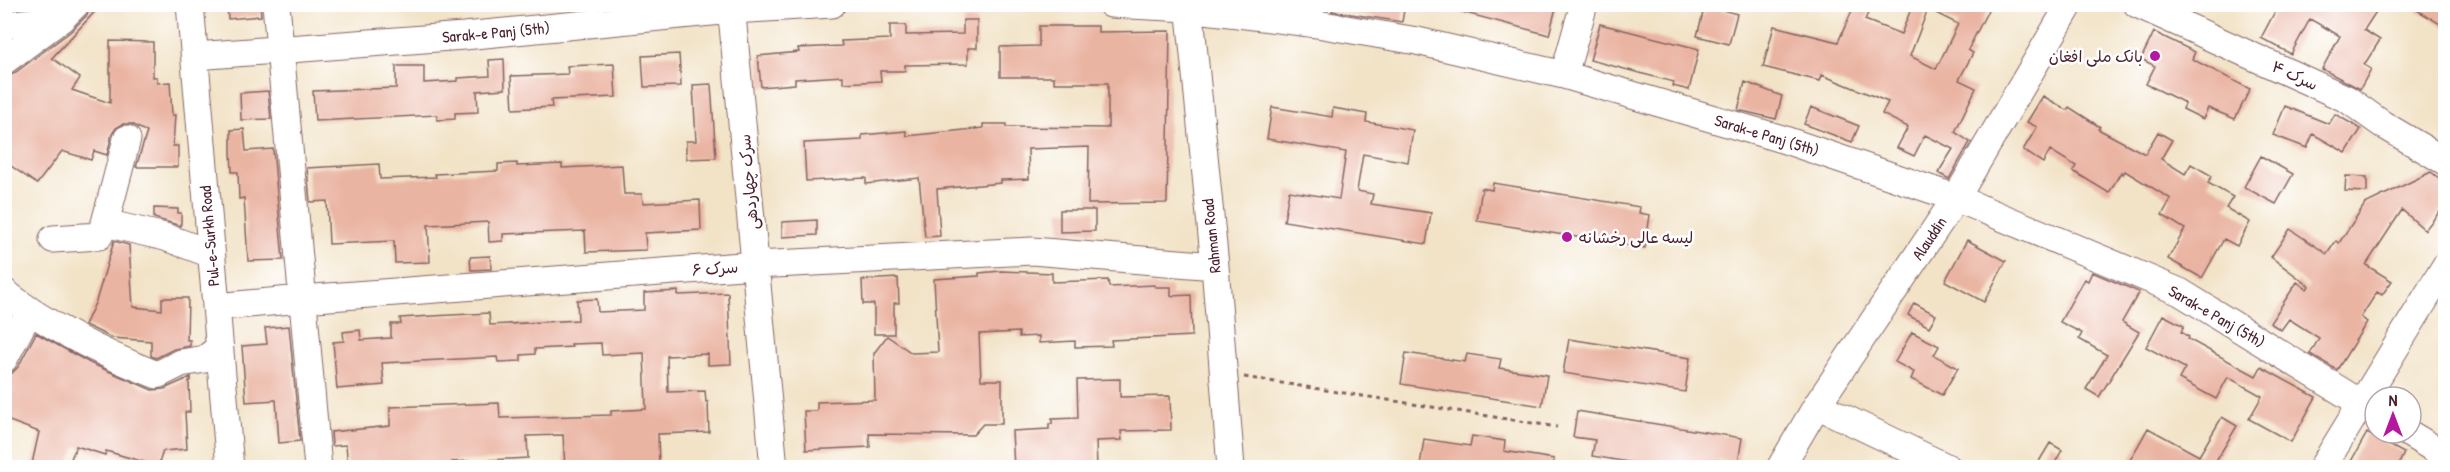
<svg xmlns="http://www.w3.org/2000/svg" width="2450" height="472" font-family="'Patrick Hand','Playpen Sans Arabic',sans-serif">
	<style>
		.building { fill: #eab4a2; fill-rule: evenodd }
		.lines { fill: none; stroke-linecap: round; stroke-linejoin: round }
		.minor-casing { stroke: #856462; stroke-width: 29 }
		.path { stroke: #856462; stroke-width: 3; stroke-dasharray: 4.5 4.5; stroke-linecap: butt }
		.minor { stroke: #fff; stroke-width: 27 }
		.poi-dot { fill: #b5179e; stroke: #fff; stroke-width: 2 }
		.labels { text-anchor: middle; stroke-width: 5; stroke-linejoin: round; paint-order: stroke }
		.street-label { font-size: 16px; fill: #4a1f2b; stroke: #fff }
		.poi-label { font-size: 16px; fill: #4a1f2b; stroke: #fff; text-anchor: end }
	</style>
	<rect width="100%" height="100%" fill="#fff"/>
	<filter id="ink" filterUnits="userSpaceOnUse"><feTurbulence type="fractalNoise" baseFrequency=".0167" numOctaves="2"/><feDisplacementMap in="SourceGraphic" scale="12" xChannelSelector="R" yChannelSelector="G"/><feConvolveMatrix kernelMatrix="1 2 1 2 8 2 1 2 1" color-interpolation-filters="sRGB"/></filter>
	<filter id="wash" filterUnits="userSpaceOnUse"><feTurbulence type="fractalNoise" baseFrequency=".008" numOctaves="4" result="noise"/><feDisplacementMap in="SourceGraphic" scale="24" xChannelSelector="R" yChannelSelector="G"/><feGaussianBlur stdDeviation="1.35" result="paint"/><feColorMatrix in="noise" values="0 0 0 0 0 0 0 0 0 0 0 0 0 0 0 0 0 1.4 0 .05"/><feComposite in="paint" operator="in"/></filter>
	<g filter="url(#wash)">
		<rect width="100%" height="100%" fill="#f2e3c7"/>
		<g id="blocks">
			<path class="building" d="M91,4H102L52,58L80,78L72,90L110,103V41L153,42V77H157V83L170,82L172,115H175L173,146H178V167H136L147,132L132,124H123L116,128L112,134L107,155L94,151L91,160L62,151L37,184L4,161V149L13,137L4,132V77L13,74L70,32L87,15Z
				M227,4H260L261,16L228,19Z
				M1333,4H1405L1402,22L1332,11Z
				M1490,4H1557L1549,35L1458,11V5L1490,6Z
				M1855,4H1872L1865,20L1901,34L1913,4H1991L1968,50L1973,53L1959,80L1976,88L1955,132L1970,142L1949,179L1938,173L1953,149L1925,135L1914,156L1897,148L1908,127L1882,114L1888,102L1822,75L1820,81L1763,67L1774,26L1838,42ZM1928,9L1958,24L1936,69L1910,56Z
				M2279,4H2381L2364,30L2380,40L2364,65L2371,69L2360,89L2322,69L2340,36L2310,19L2291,54L2261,38Z
				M2407,4H2445V27Z
				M1705,5L1737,14L1729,44L1697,36Z
				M963,20H977V48H968V64L905,65V71H880L881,81L843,83V76L795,79V84L761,87L758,56L799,52L798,48L842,46L841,41L890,39V25H906V35L963,34Z
				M1600,24L1699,49L1689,90L1673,86L1674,82L1590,60Z
				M1039,26H1098V32L1170,31L1167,203L1088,204L1089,147L1028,149L1029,179L1001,180V183L937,189L940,236L925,237L919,178L866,184V178L806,181L804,143L862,140V135L906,131L907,136L983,128V124H1006V127L1108,128V83H1054V77H1000V47L1039,46Z
				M2154,32L2195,52L2192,59L2250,89L2235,119L2208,108L2203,119L2183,109L2185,103L2146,84L2155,66L2141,59Z
				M679,54L681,86L644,87L642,56Z
				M504,59L505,89L477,91L478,112L455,113V119L437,120V115L315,121L313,91L396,88V66H424V83L458,81V78L490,76L489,60Z
				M614,64L616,97L551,100L552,107L513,109L511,76L568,74L567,66Z
				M1745,82L1782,96L1776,119L1738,110Z
				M711,84L716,158L686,159V141H696L693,85Z
				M268,91L271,119L241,120L240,93Z
				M2043,96L2067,110L2069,107L2100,127L2098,129L2145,154L2158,132L2172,140L2161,159L2185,174L2191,164L2212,176L2208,183L2233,197L2226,208L2250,222L2237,246L2224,239L2202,278L2168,259L2185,229L2162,215L2171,199L2125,171L2123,174L2121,172L2109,193L2073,171L2076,166L2050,150L2043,163L2023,150L2037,127L2027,122Z
				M2285,106L2329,124L2335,114L2361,129L2346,153L2313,134L2307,148L2273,135Z
				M1272,107L1332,117L1333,108L1367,114L1366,122L1413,130L1408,162L1363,154L1357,191L1373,194L1371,204L1431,213L1426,244L1284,221L1289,191L1339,199L1346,152L1267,139Z
				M1811,107L1859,126L1852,142L1804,124Z
				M244,129L246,151L273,149L283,260L248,261L244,198L239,199L238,172H232L231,152V130Z
				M2261,156L2293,174L2276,204L2244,187Z
				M517,163V166L562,164V168L622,165L624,194H642L643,203L700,200L701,230L645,233L646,250L586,252L585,231L503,234V241L489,242L488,222L428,225L430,262L395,263L394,241L329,244L327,201L310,202L307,168L379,164L380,179L436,177L435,174L498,171V164Z
				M2431,172L2445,183V205L2425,230L2402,210L2366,265L2392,281L2382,295L2377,292L2361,317L2367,322L2337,370L2310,354L2319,338L2289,319L2281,330L2270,323L2297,282L2307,289L2309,286L2271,257L2290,229L2327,254L2336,241L2339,243L2365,204Z
				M2346,176L2367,177V192L2345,191Z
				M1493,183L1640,207L1639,213L1650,215L1645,248L1477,221L1482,188L1492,190Z
				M154,208L178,209V213H181V226L154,218Z
				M1060,210H1095V231L1060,232Z
				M817,220V235L782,237V222Z
				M1967,240L2006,261L1984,302L1945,281Z
				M114,241L129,245L133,307L162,310V298H188L187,340H190V346L174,349L156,358L151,356V341L112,338L85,325L96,301Z
				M490,256L491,269L471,270L470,257Z
				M1001,271L1052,273V282L1108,280L1109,287L1155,285V287H1171V296L1191,295L1192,336L1111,340L1112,346L1075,347V341L1039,343V336L1019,337V332L979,334L981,380H1002V424H983L973,435L869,434L870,447L806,450L804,411H817V402L875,400L874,353L887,336L912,353L938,352L934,279L979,276V273Z
				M2092,272L2139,292L2122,322L2139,332L2099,397L2086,389L2107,355L2079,339L2082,333L2060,322L2084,279L2088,281Z
				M898,278L899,303H894V334H874V304H863L862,280Z
				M678,291V295L728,293L731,364L708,365V354L667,356L668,392L705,391L706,402H708L709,432L658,434L659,467L565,468L563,435L527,436L528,458L452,462L453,468H348L346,445L332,446L331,432L390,426V407L499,403L500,418L611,415V411L646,409L644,353L602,355L601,343L571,344L572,347L535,349V354L521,355V361L498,362L497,357L382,363L384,385L337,389L333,342L344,341L343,332L360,330L361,340L391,338V324H401L400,318L432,316L489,313L490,325L578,320L577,300L597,299L598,312L644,310V293Z
				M1914,303L1936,315L1929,327L1908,315Z
				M2163,315L2184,326L2181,332L2189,337L2188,339L2256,376L2261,367L2316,397L2291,442L2249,419L2262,396L2228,377L2216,399L2179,379L2185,368L2146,347Z
				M289,326L300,441L279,443L276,400L246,402L242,346L267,344L265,328Z
				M1912,332L1939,346L1934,355L1958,368L1942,395L1911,379L1914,372L1895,362Z
				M36,333L90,363L152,390L164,389L191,377V380L189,381L190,412H185L187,449L163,451L158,466L106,451L105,455L76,446L69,464L64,462L63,468H31L39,432L4,419V375L12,373L18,367Z
				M1569,339L1690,358L1685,392L1563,373Z
				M1406,353L1465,362L1467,354L1501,359L1499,368L1547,375L1542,406L1401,384Z
				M1120,379V397L1170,396L1171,430L1121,431L1122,440L1096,441L1097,468H1014L1012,431L1049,429V424H1052V419L1078,418L1077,380Z
				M1577,411L1742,438L1738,463L1718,460L1717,468H1664L1592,456L1595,440L1573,437Z
				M2222,417L2237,426L2214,464L2220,468H2140L2129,462L2148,428L2199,456Z
				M2367,433L2404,453L2397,468H2358L2350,463Z
				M1472,436L1505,441L1504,451L1554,459L1553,468L1420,466L1424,439L1470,446Z
				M2050,443L2062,450L2052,468H2035Z"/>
		</g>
	</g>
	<g filter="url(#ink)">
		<use href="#blocks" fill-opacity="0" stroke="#856462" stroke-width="1.5"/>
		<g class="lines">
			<g class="minor-casing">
				<path id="minor" d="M190,4L230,468
					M276,4L318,468
					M731,4L774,468
					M1111,4L1189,8L1317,24L1417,41L1564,75L1782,139L1956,198L2180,292L2375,412
					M1189,4L1215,266L1231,468
					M2137,4L2347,99L2382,124L2446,162
					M4,25L60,19
					M195,56L464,36L732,10L832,4
					M4,61L61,19L76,4
					M1564,75L1584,4
					M127,139L105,223L165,237L211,254
					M53,239L99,236L105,223
					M4,292C50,328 103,354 157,375L181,363L205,359L219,348
					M216,307L302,299L755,265L1032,251L1215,266
					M4,359L29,312
					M1817,405L1948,468
					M2408,433L2446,456
					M1780,468L1817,405L1956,198L2070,4
					M2322,468L2446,265"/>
			</g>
			<path class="path" d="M1244,377L1557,427"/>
			<use href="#minor" class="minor"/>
		</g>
	</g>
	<g class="poi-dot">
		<circle cx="2155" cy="56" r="6"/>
		<circle cx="1567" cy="237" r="6"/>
	</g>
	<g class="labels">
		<g class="street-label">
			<text transform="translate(496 32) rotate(-5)" y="6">Sarak-e Panj (5th)</text>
			<text transform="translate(2295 75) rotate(25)" y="6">سرک ۴</text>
			<text transform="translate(1767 135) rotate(17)" y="6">Sarak-e Panj (5th)</text>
			<text transform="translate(748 182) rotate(-95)" y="6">سرک چهاردهی</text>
			<text transform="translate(209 236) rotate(-95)" y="6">Pul-e-Surkh Road</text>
			<text transform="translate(1211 236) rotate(-96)" y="6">Rahman Road</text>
			<text transform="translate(1929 238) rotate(-56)" y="6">Alauddin</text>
			<text transform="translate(715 268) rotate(-4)" y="6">سرک ۶</text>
			<text transform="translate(2217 316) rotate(30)" y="6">Sarak-e Panj (5th)</text>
		</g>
		<g class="poi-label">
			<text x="2143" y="62">بانک ملی افغان</text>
			<text x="1579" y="243" text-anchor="start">لیسه عالی رخشانه</text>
		</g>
	</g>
	<rect width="2450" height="472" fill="none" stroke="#fff" stroke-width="24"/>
	<g transform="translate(2393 415)"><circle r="28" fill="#ffffff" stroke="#b7a5aa" stroke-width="1.5"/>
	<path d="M0-4.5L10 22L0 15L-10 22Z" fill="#b5179e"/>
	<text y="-9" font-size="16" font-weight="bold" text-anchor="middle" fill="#4a1f2b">N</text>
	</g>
</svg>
